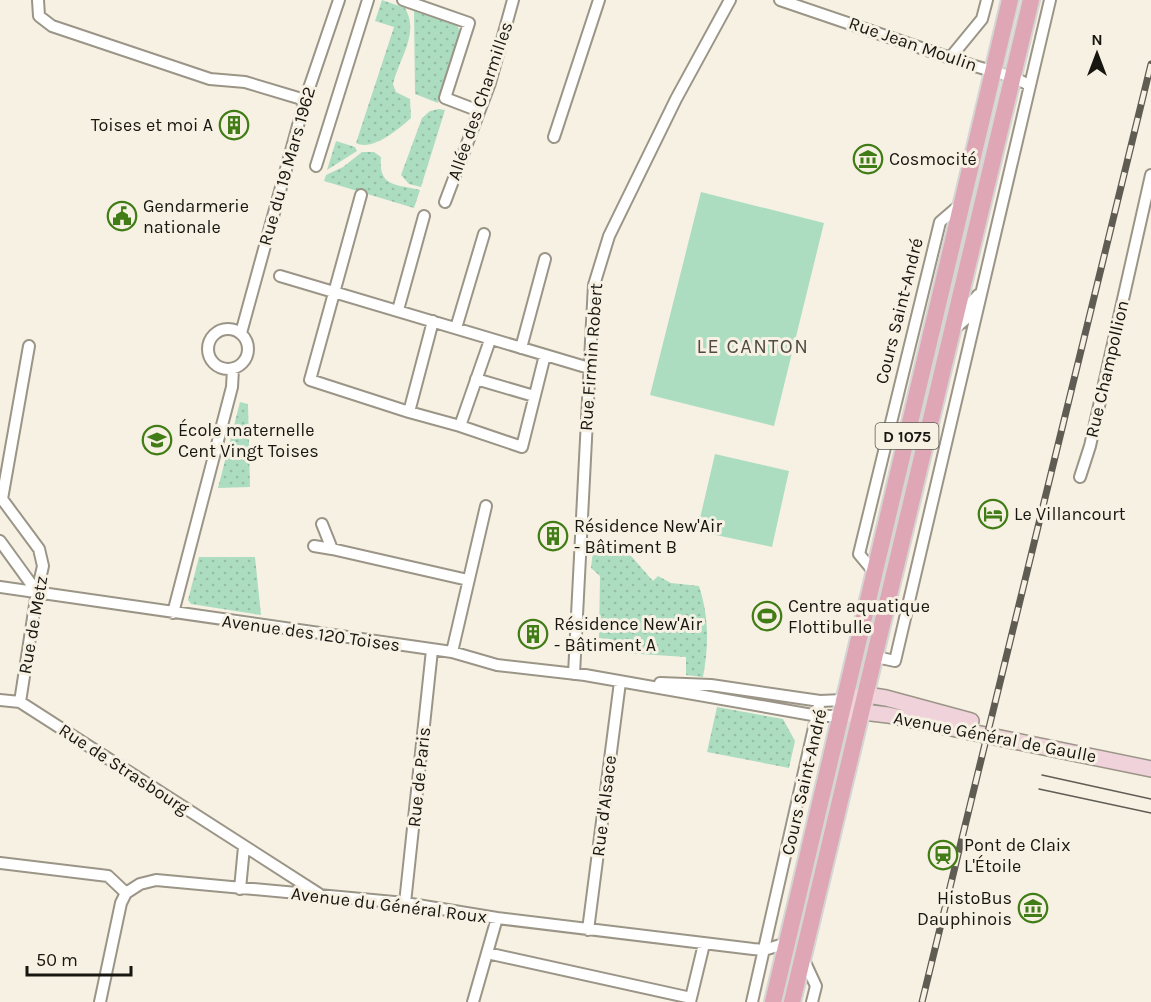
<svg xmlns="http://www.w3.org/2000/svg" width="1151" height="1002" font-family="Karla,sans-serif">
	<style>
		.grass { fill: url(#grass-dots) }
		.garden { fill: #adddc1 }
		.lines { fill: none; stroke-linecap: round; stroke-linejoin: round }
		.street-casing { stroke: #9a9587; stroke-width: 14 }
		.secondary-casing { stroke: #9a9587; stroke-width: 18 }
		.primary-casing { stroke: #d5d5d4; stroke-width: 20 }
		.street { stroke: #fff; stroke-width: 10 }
		.secondary { stroke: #efd2da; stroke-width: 15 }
		.primary { stroke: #dfa6b5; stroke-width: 16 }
		.tram { stroke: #5f5c54; stroke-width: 1.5 }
		.rail-casing { stroke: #5f5c54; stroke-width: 7 }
		.rail { stroke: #f7f1e3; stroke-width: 4.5; stroke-dasharray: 14; stroke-linecap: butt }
		.labels { text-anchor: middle; stroke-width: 6; stroke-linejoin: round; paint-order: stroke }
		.shield { fill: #f7f1e3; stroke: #5b5850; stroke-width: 1.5 }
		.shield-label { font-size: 16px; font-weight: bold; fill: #181611 }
		.street-label { font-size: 18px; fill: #181611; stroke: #f7f1e3 }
		.poi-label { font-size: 18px; fill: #181611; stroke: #f7f1e3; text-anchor: start }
		.neighbourhood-label { font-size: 20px; letter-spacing: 1.5px; fill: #504b40; stroke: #f7f1e3 }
	</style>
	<defs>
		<pattern id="grass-dots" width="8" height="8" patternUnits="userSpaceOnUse" patternTransform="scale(1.5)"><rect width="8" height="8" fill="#adddc1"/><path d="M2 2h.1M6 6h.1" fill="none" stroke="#94bda5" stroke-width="1.8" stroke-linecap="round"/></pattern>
	</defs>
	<rect width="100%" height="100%" fill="#f7f1e3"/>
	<path class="grass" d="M382,0L405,8C420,34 399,58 393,84L396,92L410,99L411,118C400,128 372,152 356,143L394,27L375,21Z
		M414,11L457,25L460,32L438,103L415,94Z
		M439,109L445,110L421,187L409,184L401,175L422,118L430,111Z
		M336,141L355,147L357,151L327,170Z
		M362,152H374L381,157C378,188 397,184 420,190L414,208L324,181L326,175L343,167Z
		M240,402L248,404L250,487L218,488Z
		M602,547L625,549L653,581L658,576L671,583L699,586C709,617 709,645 703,677L686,675V657L609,652L610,639L599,638L600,576L591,568L593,551Z
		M199,557H255L261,615L191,604L188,600Z
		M717,707L783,719L795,741L789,768L707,752Z"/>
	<path class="garden" d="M701,192L824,223L774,426L650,395Z
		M715,454L789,471L772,547L697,531Z"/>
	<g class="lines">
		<g class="street-casing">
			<path id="street" d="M38,0L39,16L52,26L210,79L245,82L305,100
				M403,0L469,23L445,98L479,111
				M780,0L971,65L1013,77L1029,85
				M950,58L982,19L987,0
				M554,137L599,0
				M316,166L368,0
				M361,195L310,380L409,412L433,321
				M445,202L490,83L513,0
				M280,276L589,368
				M398,310L424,216
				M456,328L484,234
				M208 349a20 20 0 1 1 40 0a20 20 0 1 1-40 0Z
				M953,330L967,318L970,304L978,295
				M241,333L305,100L339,0
				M521,348L545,259
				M476,379L534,396
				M409,412L460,426L490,340
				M460,426L522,447L545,355
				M1080,477L1090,446L1151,175
				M322,524L332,549L468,580
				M0,541L37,592
				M314,546L332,549
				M874,572L859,554L940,222L961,204
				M0,587L452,652L497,665L585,675L818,716H839
				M173,613L232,387L233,369
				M452,652L486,506
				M876,657L895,661L1050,0
				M574,674L592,322L594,285L609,236L676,99L730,0
				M660,683L711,685L820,701L843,700
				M0,700L20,702L319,894
				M20,702L37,592L43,566L39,549L2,499L29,346
				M0,863L108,876L126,893L140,884L156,880L405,903L497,918L753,949L764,950L787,943
				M240,889L244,847
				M405,903L432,650
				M588,930L620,682
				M487,953L691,998
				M803,958L816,986L812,1002
				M100,1002L121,903L126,893
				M473,1002L497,918
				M690,1002L704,944
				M752,1002L820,701"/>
		</g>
		<g class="secondary-casing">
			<path id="secondary" d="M843,700L867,695L886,698L971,721
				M839,716L863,712L888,715L1151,769"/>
		</g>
		<g class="primary-casing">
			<path id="primary" d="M773,1002L1010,0
				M792,1002L1031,0"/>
		</g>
		<use href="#street" class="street"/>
		<use href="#secondary" class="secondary"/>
		<use href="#primary" class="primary"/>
		<path class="tram" d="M1042,775L1151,799
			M1039,789L1151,813"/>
		<g class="rail-casing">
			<path id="rail" d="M922,1002L1151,64"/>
		</g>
		<use href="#rail" class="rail"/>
	</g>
	<defs>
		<g id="building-ring" transform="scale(1.5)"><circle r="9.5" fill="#f7f1e3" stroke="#417c17" stroke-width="1.5"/><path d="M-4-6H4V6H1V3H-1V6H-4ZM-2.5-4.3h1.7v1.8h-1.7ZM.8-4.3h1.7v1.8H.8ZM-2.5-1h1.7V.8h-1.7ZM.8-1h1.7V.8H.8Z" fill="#417c17"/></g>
		<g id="museum-ring" transform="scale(1.5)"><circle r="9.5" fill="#f7f1e3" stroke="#417c17" stroke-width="1.5"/><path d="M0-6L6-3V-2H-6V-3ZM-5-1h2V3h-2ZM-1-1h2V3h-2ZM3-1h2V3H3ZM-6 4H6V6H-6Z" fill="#417c17"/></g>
		<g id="civic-ring" transform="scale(1.5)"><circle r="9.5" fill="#f7f1e3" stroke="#417c17" stroke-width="1.5"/><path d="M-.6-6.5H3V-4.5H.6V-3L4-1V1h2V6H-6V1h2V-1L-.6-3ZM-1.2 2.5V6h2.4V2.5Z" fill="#417c17"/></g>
		<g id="school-ring" transform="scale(1.5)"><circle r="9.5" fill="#f7f1e3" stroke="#417c17" stroke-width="1.5"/><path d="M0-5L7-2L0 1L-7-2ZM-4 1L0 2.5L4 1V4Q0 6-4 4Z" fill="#417c17"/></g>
		<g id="hotel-ring" transform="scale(1.5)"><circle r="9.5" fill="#f7f1e3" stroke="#417c17" stroke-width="1.5"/><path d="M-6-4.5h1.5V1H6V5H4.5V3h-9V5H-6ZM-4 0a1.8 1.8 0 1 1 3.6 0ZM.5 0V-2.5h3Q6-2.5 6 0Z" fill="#417c17"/></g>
		<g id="stadium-ring" transform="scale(1.5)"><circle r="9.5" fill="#f7f1e3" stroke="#417c17" stroke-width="1.5"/><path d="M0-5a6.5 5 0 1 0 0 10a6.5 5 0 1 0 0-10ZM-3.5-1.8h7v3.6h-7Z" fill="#417c17"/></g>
		<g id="station-ring" transform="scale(1.5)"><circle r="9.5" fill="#f7f1e3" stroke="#417c17" stroke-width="1.5"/><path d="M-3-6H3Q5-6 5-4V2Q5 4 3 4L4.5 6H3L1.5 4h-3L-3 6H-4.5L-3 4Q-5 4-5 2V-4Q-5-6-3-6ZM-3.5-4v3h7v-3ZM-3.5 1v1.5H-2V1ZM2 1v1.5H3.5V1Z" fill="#417c17"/></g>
	</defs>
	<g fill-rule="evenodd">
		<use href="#building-ring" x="234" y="125"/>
		<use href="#museum-ring" x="868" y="159"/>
		<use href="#civic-ring" x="122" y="216"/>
		<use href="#school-ring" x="157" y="440"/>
		<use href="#hotel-ring" x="993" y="514"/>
		<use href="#building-ring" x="553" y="536"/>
		<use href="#stadium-ring" x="767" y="616"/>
		<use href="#building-ring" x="533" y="634"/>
		<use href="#station-ring" x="943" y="855"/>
		<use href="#museum-ring" x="1033" y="908"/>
	</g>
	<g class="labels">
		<rect class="shield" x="875.5" y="423" width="63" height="26" rx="4.5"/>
		<g class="shield-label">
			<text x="907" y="442">D 1075</text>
		</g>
		<g class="street-label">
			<text transform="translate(913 44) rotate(19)" y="6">Rue Jean Moulin</text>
			<text transform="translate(480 101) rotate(-71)" y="6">Allée des Charmilles</text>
			<text transform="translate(287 166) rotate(-74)" y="6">Rue du 19 Mars 1962</text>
			<text transform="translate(899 311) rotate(-76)" y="6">Cours Saint-André</text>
			<text transform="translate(591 357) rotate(-86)" y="6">Rue Firmin Robert</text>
			<text transform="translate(1107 369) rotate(-77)" y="6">Rue Champollion</text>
			<text transform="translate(33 625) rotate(-80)" y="6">Rue de Metz</text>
			<text transform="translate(311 633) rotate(8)" y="6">Avenue des 120 Toises</text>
			<text transform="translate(995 737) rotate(11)" y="6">Avenue Général de Gaulle</text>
			<text transform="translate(124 769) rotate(33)" y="6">Rue de Strasbourg</text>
			<text transform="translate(419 777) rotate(-84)" y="6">Rue de Paris</text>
			<text transform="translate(804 782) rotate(-77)" y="6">Cours Saint-André</text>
			<text transform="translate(604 806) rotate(-83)" y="6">Rue d'Alsace</text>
			<text transform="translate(389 905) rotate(7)" y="6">Avenue du Général Roux</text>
		</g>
		<g class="poi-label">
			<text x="213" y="131" text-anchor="end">Toises et moi A</text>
			<text x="889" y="165">Cosmocité</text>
			<text x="143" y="212">Gendarmerie<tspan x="143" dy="21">nationale</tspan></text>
			<text x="178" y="436">École maternelle<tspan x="178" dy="21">Cent Vingt Toises</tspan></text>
			<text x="1014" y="520">Le Villancourt</text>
			<text x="574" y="532">Résidence New'Air<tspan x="574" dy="21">- Bâtiment B</tspan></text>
			<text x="788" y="612">Centre aquatique<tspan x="788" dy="21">Flottibulle</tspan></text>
			<text x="554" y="630">Résidence New'Air<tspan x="554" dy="21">- Bâtiment A</tspan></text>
			<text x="964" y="851">Pont de Claix<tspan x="964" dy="21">L'Étoile</tspan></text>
			<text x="1012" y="904" text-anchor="end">HistoBus<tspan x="1012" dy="21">Dauphinois</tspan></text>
		</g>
		<g class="neighbourhood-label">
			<text x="753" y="353">LE CANTON</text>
		</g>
	</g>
	<g transform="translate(1097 54)" stroke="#f7f1e3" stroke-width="4.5" paint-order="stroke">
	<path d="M0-4.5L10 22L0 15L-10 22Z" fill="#181611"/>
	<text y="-9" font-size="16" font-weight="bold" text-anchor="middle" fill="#181611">N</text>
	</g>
	<path d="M27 966v9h104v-9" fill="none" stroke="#181611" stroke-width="3"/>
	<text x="36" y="966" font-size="18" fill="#181611" stroke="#f7f1e3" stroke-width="4.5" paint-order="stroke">50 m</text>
</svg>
